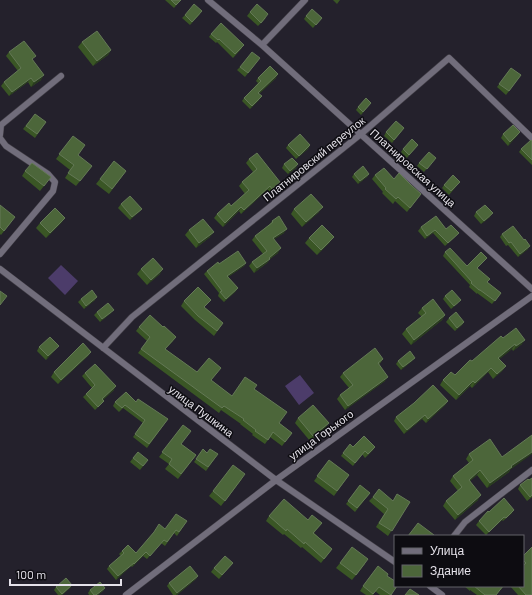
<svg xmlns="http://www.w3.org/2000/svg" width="532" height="595" font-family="Barlow,sans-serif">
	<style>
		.green { fill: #4c3c6a }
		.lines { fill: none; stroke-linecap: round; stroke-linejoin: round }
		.street-casing { stroke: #423f47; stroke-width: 7 }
		.street { stroke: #716d7b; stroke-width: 6 }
		.wall { fill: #3a5625 }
		.shaded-wall { fill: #293b1f }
		.building { fill: #4c663a; stroke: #647956 }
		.labels { text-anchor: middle; stroke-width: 3; stroke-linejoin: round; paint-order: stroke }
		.street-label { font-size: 11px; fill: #e5e2ea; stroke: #0d0c11 }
	</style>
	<rect width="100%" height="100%" fill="#24212c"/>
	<path class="green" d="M61,265L78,281L65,295L48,278Z
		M300,375L314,393L299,405L285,386Z"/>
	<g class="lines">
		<g class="street-casing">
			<path id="street" d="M208,0L262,45L532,289
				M262,45L305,0
				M0,135L1,125L61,76
				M0,138L6,146L48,174L55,182L53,191L0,254
				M0,269L276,480L395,562
				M103,348L132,317L361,134L449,58L532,138
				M454,536L465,522L532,470
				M430,586L442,595
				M126,595L276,480L532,296"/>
		</g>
		<use href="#street" class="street"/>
	</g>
	<path class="wall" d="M165,0H181L174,8Z
		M333,0H340L337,4Z
		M250,12L266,18L258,26L247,16Z
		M200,14L190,25L182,18L185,15Z
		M306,16L319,21L313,28L304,19Z
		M211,34L242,48L233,58L217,42L216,43L209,37Z
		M82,42L111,50L108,55L93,66L78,47Z
		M9,52L33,60L41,80L31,87L28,82L9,96L1,86L4,82L18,71L6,56Z
		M260,58L245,77L237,70L240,67Z
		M511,68L521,75L506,95L497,87Z
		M258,78H276L259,94V100L250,109L242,101L244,98L258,83L256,81Z
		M371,103L361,115L356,110L358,107Z
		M35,114L46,122L35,138L23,129Z
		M404,128L392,143L384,136L386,132Z
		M520,132L517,136L508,146L501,138L503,134Z
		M73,136L78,155L88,171L76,186L65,178L70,170L56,159Z
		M532,141V165L519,152L521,149Z
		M288,145H310L308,149L296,159L286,148Z
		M418,145L407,158L401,152L403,149Z
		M436,158L424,172L417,166L419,163Z
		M249,159L277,186L269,193L267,190L241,214L239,211L223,227L214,218L217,214L231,206L245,194L239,186L242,182L253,172L246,163Z
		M114,161L126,171L109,194L96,184Z
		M284,164L296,168L288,174L282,168Z
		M25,171L51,177L40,191L22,176Z
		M354,174H369L367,177L358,184L352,177Z
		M375,175L394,179L410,184L421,194L407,212L395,201L393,204L382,193L383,192L372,179Z
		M460,182L449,195L442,188L444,185Z
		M121,204L142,209L139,212L130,220L118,208Z
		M0,205L12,221L1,235L0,234Z
		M294,209L319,212L302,227L291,214Z
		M476,212L490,217L481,224L474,216Z
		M65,218L61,223L46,238L36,228L40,223Z
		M272,221L284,233L274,239L278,253L270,259L267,263L254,273L249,266L252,262L263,254L252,240L255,236L270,224Z
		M421,227L446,229L459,233L456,236L445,246L433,233L425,239L418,231Z
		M189,230L210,237L196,248L185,235Z
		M502,234L528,249L518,257L508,245L506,246L500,237Z
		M309,238L330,242L317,255L305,243Z
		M445,252L467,266L487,258L477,268L487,282L501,293L492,304L477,293V294L469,287L470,285L443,256Z
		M246,263L244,266L228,277L238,288L235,292L224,302L218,296L219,293L204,274L207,271L219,264Z
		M141,269L160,274L147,285L137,274Z
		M445,296L458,303L451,309L443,299Z
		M81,299L95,300L84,309L78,302Z
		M211,300L204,307L223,323L214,336L195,320L181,306L184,301Z
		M422,308L445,315L442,320L411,345L402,334L406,329L422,317L418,313Z
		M97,312L111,313L100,322L94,315Z
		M449,318L464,322L462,325L455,331L446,322Z
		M139,327L173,341L165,349L197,372H218L211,380L232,396L254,389L279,423L292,433L282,446L270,437L265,444L252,435L253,434L240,424H241L221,410L219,413L138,353L147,341L136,331Z
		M503,338L522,344L513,351L512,349L499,359L506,366L502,371L493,379L488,372L472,388L470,386L456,400L440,385L443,380L455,375Z
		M39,347L56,349L46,360L37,351Z
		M91,352L88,356L58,384L51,377L54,372Z
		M383,359L379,365L385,381L345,410L337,399L340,395L349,388L340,377L343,373Z
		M398,361H412L401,370L396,364Z
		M85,373L114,390L103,400L101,404L95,410L83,397L92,388L82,376Z
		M448,401L445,405L426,423L422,419L404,434L394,421L396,417Z
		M115,402H136L168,419L147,448L133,437L143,423L123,408L119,412L113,406Z
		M298,418L329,423L325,428L310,441L295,423Z
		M183,425L181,444L196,455L178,479L165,469L169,464L159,457Z
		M353,447H375L373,450L365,458L362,454L353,466L341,456L343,453Z
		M203,449L207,453L218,454L206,471L194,462Z
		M469,454L510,470L509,472L487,488L477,475L470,481L478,500L455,520L443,506L446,501L458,491L450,481L453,476L469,463L466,459Z
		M133,458L148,460L140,470L130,462Z
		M329,460L349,475L334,496L314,481Z
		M532,478V497L527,501L518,489L520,485L529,480Z
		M242,479L221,506L209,496L213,491Z
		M360,485L370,493L355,512L346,504Z
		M373,497L393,501L410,502L388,536L376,527L384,514L369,501Z
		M489,512L512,513L503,521L502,520L486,535L476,525L479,521Z
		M269,516L308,520L322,523L314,533L332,549L321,563L302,547L301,548L284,534L283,535L266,521Z
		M187,521L177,536L174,533L165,546L161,543L147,559L143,556L132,567L131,566L116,580L107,569L109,566L121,556L119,554L122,551L136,553L165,529Z
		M532,547V595H518L510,586H523V556Z
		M233,563L219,579L211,572L214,568Z
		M340,563L365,564L352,580L336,568Z
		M198,576L196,579L177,595H173L167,586L169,583Z
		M387,576L391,595H380L375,591L373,595H366L360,591L363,586Z
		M72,585L70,588L62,595H58L54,590L56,587Z
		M464,586H504L496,595H477L470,590V591Z
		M105,588L103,591L98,595H89L88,593L90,590Z"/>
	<path class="shaded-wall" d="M111,50L108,55L93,66L97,61Z
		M278,74L276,78L256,97L258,93Z
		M44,75L41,80L31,87L34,82Z
		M31,78L28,82L9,96L12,92Z
		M262,96L259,100L250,109L252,106Z
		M520,132L517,136L508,146L510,142Z
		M310,145L308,149L296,159Z
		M298,164L296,168L288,174L290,171Z
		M369,174L367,177L358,184L360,181Z
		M280,182L277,186L269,193L272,189Z
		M270,186L267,190L241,214L244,210Z
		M241,207L239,211L223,227L225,223Z
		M323,207L319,212L302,227L306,222Z
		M142,209L139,212L130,220L132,217Z
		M493,213L490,217L481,224L484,221Z
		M65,218L61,223L46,238L50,233Z
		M287,229L284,233L270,242L273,238Z
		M435,230L433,233L425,239L427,236Z
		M214,232L210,237L196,248L199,243Z
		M334,237L330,242L317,255L321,250Z
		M530,246L528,249L518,257L520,254Z
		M281,248L278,253L269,259H270L267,263L254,273L257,268Z
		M246,263L244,266L224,280L227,276Z
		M163,269L160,274L147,285L151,280Z
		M238,288L235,292L224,302L226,299Z
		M97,297L95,300L84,309L86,306Z
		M114,310L111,313L100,322L102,319Z
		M445,315L442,320L411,345L414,340Z
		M464,322L462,325L455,331L457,328Z
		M176,337L173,341L162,353L165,349Z
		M525,340L522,344L513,351L516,346Z
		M515,344L512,349L495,363L498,358Z
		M59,346L56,349L46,360L48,356Z
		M91,352L88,356L58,384L61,380Z
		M415,358L412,361L401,370L403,367Z
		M506,366L502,371L493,379L497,374Z
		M491,368L488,372L472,388L475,383Z
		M388,377L385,381L345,410L348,406Z
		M473,381L470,386L456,400L459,395Z
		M116,386L114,390L100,403L102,399Z
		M448,401L445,405L426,423L428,419Z
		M425,415L422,419L404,434L407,430Z
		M329,423L325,428L310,441L313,436Z
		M532,452V454L510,470L509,472L487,488L490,483L511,466Z
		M480,470L477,475L466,485L469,480Z
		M481,495L478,500L455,520L458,515Z
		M514,510L512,513L503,521Z
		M504,517L502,520L486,535Z
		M146,552L143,556L132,567L134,564Z
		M134,563L131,566L116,580L118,576Z
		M198,576L196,579L177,595H176L177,593Z
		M72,585L70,588L61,595L62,594Z
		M105,588L103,591L98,595H96Z"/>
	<path class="building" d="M171,0H181L176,5Z
		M194,4L202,11L192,22L185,15Z
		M257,4L268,14L261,23L250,12Z
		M312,9L322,18L316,25L306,16Z
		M221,23L244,45L235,54L219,39L218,40L211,34Z
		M97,31L111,50L97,61L82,42Z
		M24,41L36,56L32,59L44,75L34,82L31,78L12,92L4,82L21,68L9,52Z
		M252,52L260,58L248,73L240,67Z
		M270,66L278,74L258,93L262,96L252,106L244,98L261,81L258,78Z
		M511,68L521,75L509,91L499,84Z
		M366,98L371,103L363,112L358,107Z
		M35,114L46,122L37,134L26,126Z
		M396,121L404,128L394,140L386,132Z
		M513,125L520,132L510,142L503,134Z
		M300,134L310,145L299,156L288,145Z
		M73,136L85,145L78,155L92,166L80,181L68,173L74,165L59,154Z
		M412,139L418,145L409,155L403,149Z
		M531,140L532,141V160L521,149Z
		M429,152L436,158L427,169L419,163Z
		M257,153L280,182L272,189L270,186L244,210L241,207L225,223L217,214L229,203L231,206L249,190L242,182L257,169L249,159Z
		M292,158L298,164L290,171L284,164Z
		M114,161L126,171L112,189L100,179Z
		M32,163L51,177L44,186L25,171Z
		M363,166L369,174L360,181L354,174Z
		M384,168L394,179L399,173L410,184L421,194L410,208L398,197L396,199L385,189L386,188L375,175Z
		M453,175L460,182L451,191L444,185Z
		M311,194L323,207L306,222L294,209Z
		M130,196L142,209L132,217L121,204Z
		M0,205L15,217L4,231L0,227Z
		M485,205L493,213L484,221L476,212Z
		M55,208L65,218L50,233L40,223Z
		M279,216L287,229L273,238L281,248L269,258L270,259L257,268L252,262L267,251L255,236L273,222L272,221Z
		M436,216L446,229L451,225L459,233L448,243L435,230L427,236L421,227Z
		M203,219L214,232L199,243L189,230Z
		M322,225L334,237L321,250L309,238Z
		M513,226L524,240L525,239L530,246L520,254L511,242L509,243L502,234Z
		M450,248L467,266L481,252L487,258L477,268L490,279L487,282L501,293L495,301L480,290H479L471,283L472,282L445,252Z
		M238,251L246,263L227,276L238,288L226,299L220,292L222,291L207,271L218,262L219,264Z
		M153,258L163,269L151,280L141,269Z
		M198,287L211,300L204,307L223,323L217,331L198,316L184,301Z
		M92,290L97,297L86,306L81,299Z
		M452,290L461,300L454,306L445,296Z
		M0,291L7,296L0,305Z
		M433,299L445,315L414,340L406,329L426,313L422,308Z
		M108,303L114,310L102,319L97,312Z
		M456,312L464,322L457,328L449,318Z
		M150,315L163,327L164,326L176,337L165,349L197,372L209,358L221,368L211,380L232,396L245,377L257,385L254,389L287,412L279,423L292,433L285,442L273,432L268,440L255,431L256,430L243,420L244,419L224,406L222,408L141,349L150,337L139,327Z
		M516,328L525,340L516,346L515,344L498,358L506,366L497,374L491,368L475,383L473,381L459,395L443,380L451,372L455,375L470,360L472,361L501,336L503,338Z
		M50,337L59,346L48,356L39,347Z
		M83,343L91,352L61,380L54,372Z
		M375,348L383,359L378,363L388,377L348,406L340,395L353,385L343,373Z
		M410,351L415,358L403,367L398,361Z
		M95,364L116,386L102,399L104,401L98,407L86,394L95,385L85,373Z
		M433,385L448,401L428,419L425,415L407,430L396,417L414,403Z
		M126,392L136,402L138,399L168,419L149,444L135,434L145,420L125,405L122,408L115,402Z
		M313,405L329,423L313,436L298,418Z
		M183,425L191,431L181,444L196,455L181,474L169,464L172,459L162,452Z
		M532,435V452L511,466L512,467L490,483L480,470L469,480L481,495L458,515L446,501L462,487L453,476L473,460L469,454L490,439L502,457Z
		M364,436L375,447L368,454L365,451L355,463L343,453L350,444L353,447Z
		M203,449L207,453L210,449L218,454L208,467L196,459Z
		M138,452L148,460L143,466L133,458Z
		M329,460L349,475L337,491L317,476Z
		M233,465L245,474L225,501L213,491Z
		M532,478V495L530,497L520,485L528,479L529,480Z
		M360,485L370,493L357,508L348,501Z
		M379,489L393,501L397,494L410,502L392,531L379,523L388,509L373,497Z
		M504,498L514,510L506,518L504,517L489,532L479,521L488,511L489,512Z
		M284,499L308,520L312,515L322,523L313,533L332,549L324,559L305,542L304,544L287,529L286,531L269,516Z
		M176,514L187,521L179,532L176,530L167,542L164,540L150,556L146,552L134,564V563L118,576L109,566L124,553L122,551L128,545L136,553L154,532L159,524L165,529Z
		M418,523L434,535L433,536H408Z
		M352,547L368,559L356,575L340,563Z
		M532,547V595H526L518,586H523V566L526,563L523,560V556Z
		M225,556L233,563L222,575L214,568Z
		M190,566L198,576L177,593L169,583Z
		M378,566L388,574L387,576L395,581V586H397L391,595L379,587L373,594L363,586Z
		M66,578L72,585L62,594L56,587Z
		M100,582L105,588L96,595H94L90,590Z
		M474,586H503L496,595H485Z
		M410,589L419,595H405Z"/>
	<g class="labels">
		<g class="street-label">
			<text transform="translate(314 159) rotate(-39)" y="4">Платнировский переулок</text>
			<text transform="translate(413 168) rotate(42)" y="4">Платнировская улица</text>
			<text transform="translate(201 411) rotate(37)" y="4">улица Пушкина</text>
			<text transform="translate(321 435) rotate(-36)" y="4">улица Горького</text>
		</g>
	</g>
	<rect x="394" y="535" width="130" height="52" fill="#0d0c11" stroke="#636268"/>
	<rect x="402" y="548" width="20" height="6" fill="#716d7b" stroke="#636268"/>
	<text x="430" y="555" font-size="12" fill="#e5e2ea">Улица</text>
	<rect x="402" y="565" width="20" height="12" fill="#4c663a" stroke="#636268"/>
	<text x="430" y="575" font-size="12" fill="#e5e2ea">Здание</text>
	<path d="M10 579v6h111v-6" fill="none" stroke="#e5e2ea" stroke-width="2"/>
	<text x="16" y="579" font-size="12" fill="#e5e2ea" stroke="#0d0c11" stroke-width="3" paint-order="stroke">100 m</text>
</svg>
